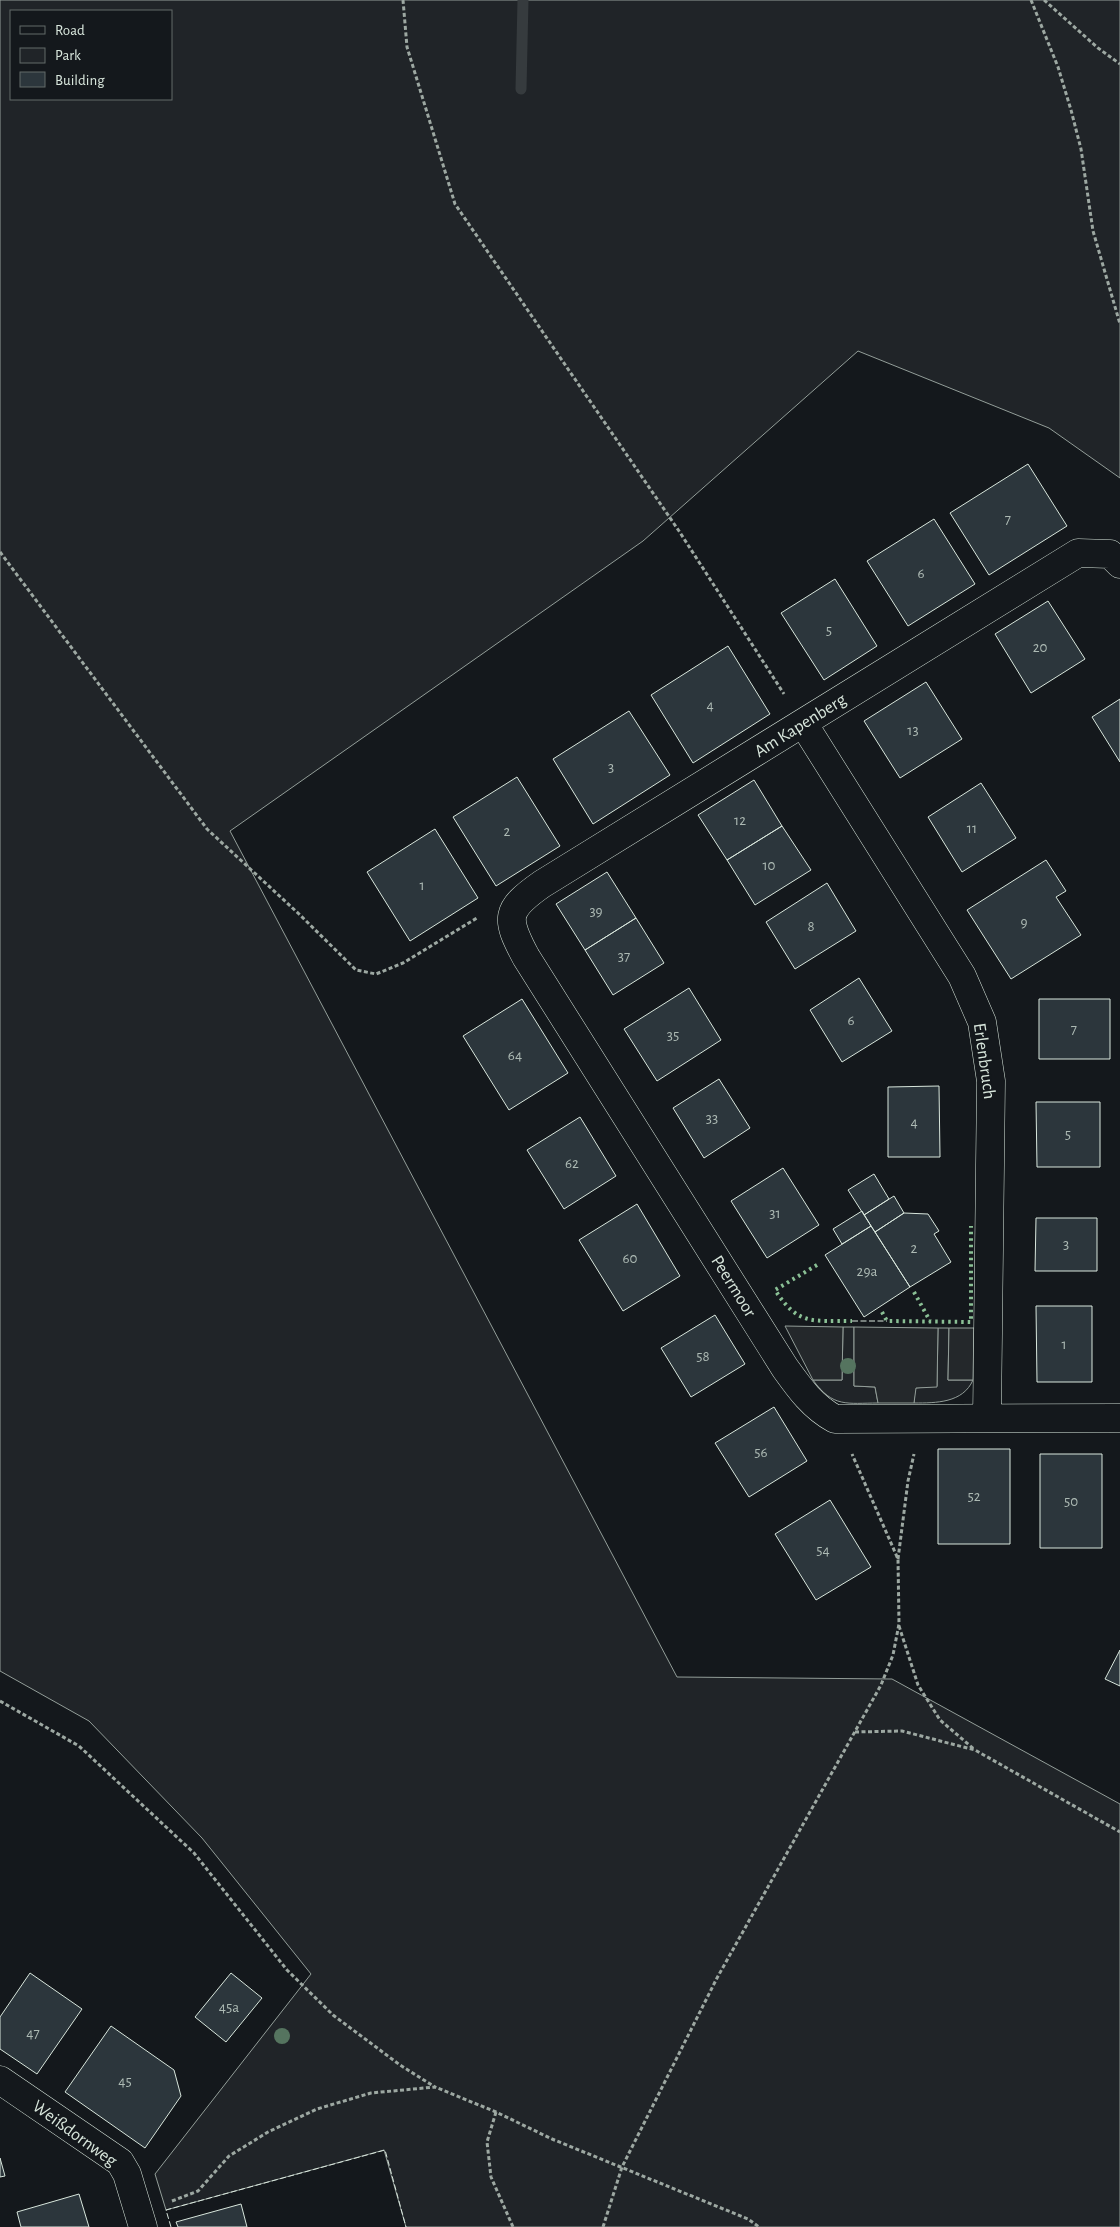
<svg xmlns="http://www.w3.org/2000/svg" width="1120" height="2227" font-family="'Alegreya Sans',sans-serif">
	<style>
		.green { fill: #202428; stroke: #939e99; fill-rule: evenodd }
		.parking { fill: #24282b; stroke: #939e99 }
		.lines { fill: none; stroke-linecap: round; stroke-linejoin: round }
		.stream { stroke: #363b3e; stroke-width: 11 }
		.building { fill: #2c363c; stroke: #d8e6dc }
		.street-casing { stroke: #d8e6dc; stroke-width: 29 }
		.path { stroke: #9da8a2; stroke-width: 3; stroke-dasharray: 4 2.5; stroke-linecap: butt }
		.street { stroke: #14181c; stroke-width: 28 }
		.hedge { stroke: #8ac095; stroke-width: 4; stroke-dasharray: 2.5 4; stroke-linecap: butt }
		.fence { stroke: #d8e6dc; stroke-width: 1; stroke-dasharray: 6 2.5; stroke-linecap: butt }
		.tree { fill: #55745f }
		.labels { text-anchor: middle; stroke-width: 4; stroke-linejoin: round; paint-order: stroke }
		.number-label { font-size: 15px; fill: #adbab4 }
		.street-label { font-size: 18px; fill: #d8e6dc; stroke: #14181c }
	</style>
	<rect width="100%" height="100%" fill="#14181c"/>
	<path class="green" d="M0,0H1120V478L1049,428L858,351L643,541L230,831L677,1677L892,1679L1120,1804V2227H406L384,2150L166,2210L155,2174L311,1974L202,1838L89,1721L0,1671ZM171,11V99H11V11Z
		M843,1327H854V1386L875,1387L878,1403C847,1403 833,1408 813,1380H842Z
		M938,1328H949L948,1380H973C963,1403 936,1403 914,1403L915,1388L937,1386Z"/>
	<path class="parking" d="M785,1326L843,1327L842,1380H813Z
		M854,1327L938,1328L937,1387L916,1388L914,1403H878L875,1387L854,1386Z
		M949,1328H974L973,1380H948Z"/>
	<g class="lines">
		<path class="stream" d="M521,89L523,0"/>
	</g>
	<path class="building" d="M1028,464L1067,526L989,575L950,513Z
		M934,519L975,584L908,626L867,561Z
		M835,579L877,646L824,680L781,613Z
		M1048,601L1085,659L1031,693L995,634Z
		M728,646L770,714L693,763L651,695Z
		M926,682L962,739L900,778L864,721Z
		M1120,699V762L1092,717Z
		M629,711L670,775L593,824L553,759Z
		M517,777L560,846L496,886L453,817Z
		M754,780L782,826L727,860L698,815Z
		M981,783L1016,838L962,872L928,817Z
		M782,826L811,870L755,905L727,860Z
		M435,829L478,898L410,941L367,872Z
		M1046,860L1066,891L1056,897L1081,935L1011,979L967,910Z
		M607,872L636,918L585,950L556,904Z
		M827,883L856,931L795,969L766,922Z
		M636,918L664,963L613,995L585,950Z
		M859,978L892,1031L842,1062L810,1010Z
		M689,988L721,1040L657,1081L624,1029Z
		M522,999L568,1073L509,1110L463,1036Z
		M1039,999H1110V1059H1039Z
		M719,1079L750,1128L704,1158L673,1108Z
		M939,1086L940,1157H888V1087Z
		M1036,1102H1100V1167H1037Z
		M580,1117L616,1176L564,1209L527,1150Z
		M783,1168L819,1225L767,1258L731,1201Z
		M874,1174L889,1199L864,1215L848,1190Z
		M894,1196L904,1213L875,1232L864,1215Z
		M637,1204L680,1276L623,1311L579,1240Z
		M862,1211L871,1226L842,1244L833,1229Z
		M904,1213L928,1214L939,1231L934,1234L951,1262L910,1287L875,1232Z
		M1036,1218H1097V1271H1035Z
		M871,1226L910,1287L864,1317L825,1255Z
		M1036,1306H1092V1382H1037Z
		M715,1315L745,1364L691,1397L661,1348Z
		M774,1407L807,1461L749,1497L715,1443Z
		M938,1449H1010V1544H938Z
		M1040,1454H1102V1548H1040Z
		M830,1500L871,1567L816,1600L775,1534Z
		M1120,1650V1686L1105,1679Z
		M30,1973L82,2009L37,2074L0,2049V2017Z
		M231,1973L262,1998L226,2042L195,2017Z
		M111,2026L174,2070L181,2096L145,2148L65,2092Z
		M0,2158L5,2176L0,2177Z
		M79,2194L89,2227H21L17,2212Z
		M241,2204L247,2227H178L176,2222Z"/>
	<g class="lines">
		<g class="street-casing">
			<path id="street" d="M1120,564L1110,554L1078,553L542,884C505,910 505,918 526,957L785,1368C800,1389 813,1407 835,1419L1120,1418
				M803,723L962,976L982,1022L991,1081L987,1418
				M0,2080L120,2162L127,2174L143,2227"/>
		</g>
		<path class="path" d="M403,0L407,47L455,204L679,531L784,694
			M1031,0L1058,67L1071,110L1081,149L1093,231L1120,324
			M1044,0L1098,48L1120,64
			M0,552L207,829L299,914L356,970L376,974L403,963L477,918
			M898,1559L908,1481L914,1454
			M899,1626L918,1685L940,1720L975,1750
			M0,1701L79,1746L194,1853L287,1970L333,2015L400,2065L435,2087
			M855,1732L902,1731L975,1750L1120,1832
			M496,2112L487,2142L491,2177L513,2227
			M172,2201L198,2191L229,2156L268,2132L317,2109L371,2093L435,2087L496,2112L552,2139L748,2219L759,2227
			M603,2227L622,2167L717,1978L881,1685L893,1655L899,1624L898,1559L852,1454"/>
		<use href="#street" class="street"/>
		<path class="hedge" d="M817,1265L775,1290C799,1327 813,1320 852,1321
			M914,1292L930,1321
			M882,1312L887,1321L971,1322V1226"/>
		<path class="fence" d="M852,1321H887
			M171,2227L166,2210L385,2150L406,2227"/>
	</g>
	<g class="tree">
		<circle cx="848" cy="1366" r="8"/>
		<circle cx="282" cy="2036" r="8"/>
	</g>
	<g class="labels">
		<g class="number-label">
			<text x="1008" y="524">7</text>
			<text x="921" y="578">6</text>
			<text x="829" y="635">5</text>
			<text x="1040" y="652">20</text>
			<text x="710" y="710">4</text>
			<text x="913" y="735">13</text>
			<text x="611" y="772">3</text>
			<text x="740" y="825">12</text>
			<text x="972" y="833">11</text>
			<text x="507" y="836">2</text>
			<text x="769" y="870">10</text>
			<text x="422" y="890">1</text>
			<text x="596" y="916">39</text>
			<text x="1024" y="927">9</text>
			<text x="811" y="931">8</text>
			<text x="624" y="961">37</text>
			<text x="851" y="1025">6</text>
			<text x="1074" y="1034">7</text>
			<text x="673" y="1040">35</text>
			<text x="515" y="1060">64</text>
			<text x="712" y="1123">33</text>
			<text x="914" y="1127">4</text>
			<text x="1068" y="1139">5</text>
			<text x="572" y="1168">62</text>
			<text x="775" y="1218">31</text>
			<text x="1066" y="1249">3</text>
			<text x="914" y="1253">2</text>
			<text x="630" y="1263">60</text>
			<text x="867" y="1276">29a</text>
			<text x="1064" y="1349">1</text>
			<text x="703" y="1361">58</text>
			<text x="761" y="1457">56</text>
			<text x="974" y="1501">52</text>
			<text x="1071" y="1506">50</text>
			<text x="823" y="1555">54</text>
			<text x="229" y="2012">45a</text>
			<text x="33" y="2038">47</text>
			<text x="125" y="2086">45</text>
		</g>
		<g class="street-label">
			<text transform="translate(800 725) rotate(-32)" y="6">Am Kapenberg</text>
			<text transform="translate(985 1061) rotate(82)" y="6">Erlenbruch</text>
			<text transform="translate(734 1286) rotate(58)" y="6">Peermoor</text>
			<text transform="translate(75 2133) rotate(36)" y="6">Weißdornweg</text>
		</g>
	</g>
	<rect x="10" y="10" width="162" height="90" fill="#14181c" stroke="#626a69"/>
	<rect x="20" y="26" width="25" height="8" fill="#14181c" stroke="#626a69"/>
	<text x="55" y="35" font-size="15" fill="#d8e6dc">Road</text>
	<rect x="20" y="48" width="25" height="15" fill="#202428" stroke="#626a69"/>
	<text x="55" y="60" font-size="15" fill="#d8e6dc">Park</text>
	<rect x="20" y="72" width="25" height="15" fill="#2c363c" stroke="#626a69"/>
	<text x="55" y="85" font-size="15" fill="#d8e6dc">Building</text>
</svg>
